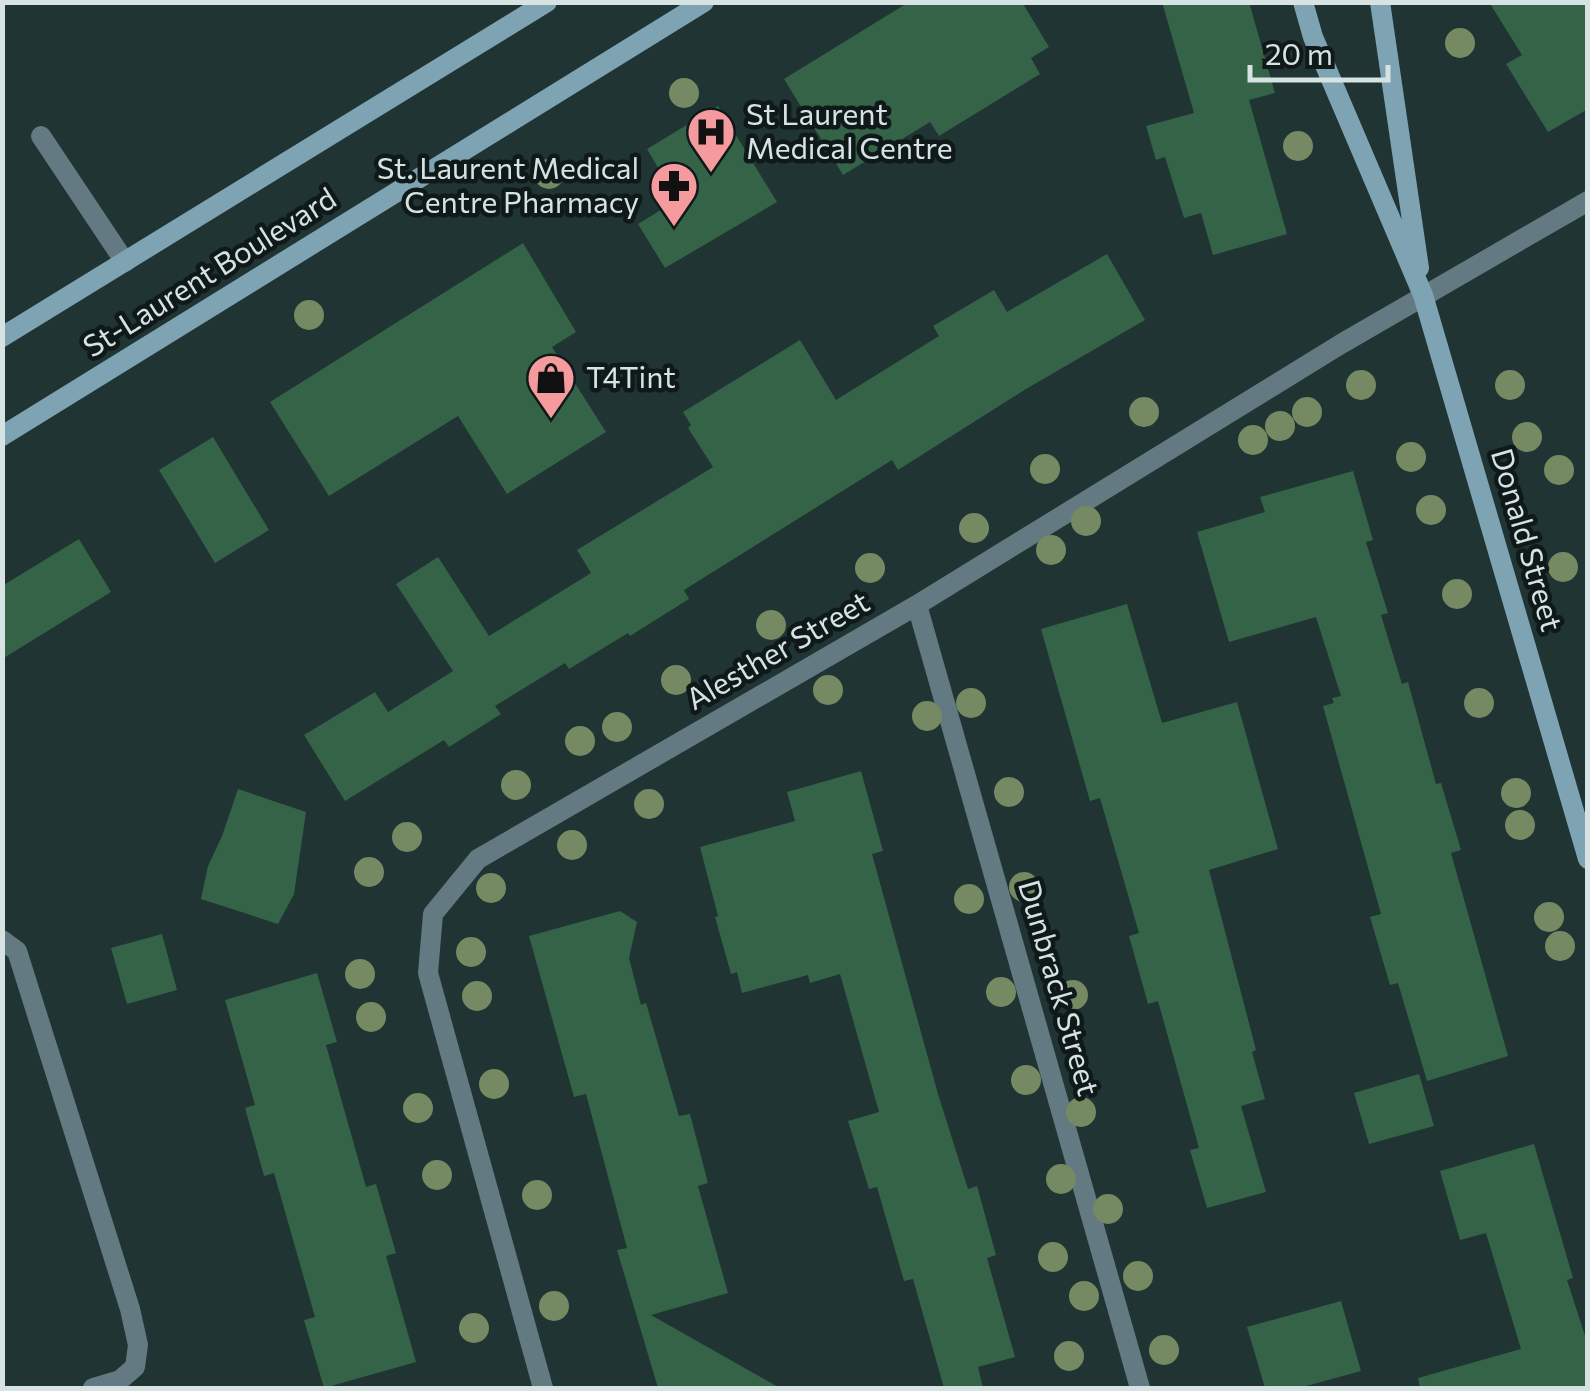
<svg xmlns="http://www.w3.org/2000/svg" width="1590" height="1391" font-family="Commissioner,sans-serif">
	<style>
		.building { fill: #356348 }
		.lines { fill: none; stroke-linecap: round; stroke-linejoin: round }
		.lane { stroke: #637a83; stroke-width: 20 }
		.street { stroke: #637a83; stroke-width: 20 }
		.secondary { stroke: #7ea3b3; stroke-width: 20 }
		.tree { fill: #758a62 }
		.labels { text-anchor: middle; stroke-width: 9; stroke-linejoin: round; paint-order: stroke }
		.poi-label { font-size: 30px; fill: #d6e3e2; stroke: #101919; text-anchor: start }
		.street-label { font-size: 30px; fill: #d6e3e2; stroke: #101919 }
	</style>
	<rect width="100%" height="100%" fill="#1f3433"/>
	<path class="building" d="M909,2H1022L1049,47L1031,58L1040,74L939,136L930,122L843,175L784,79Z
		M1162,2H1249L1275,93L1249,100L1287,234L1213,255L1201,213L1184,218L1165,157L1156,160L1146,126L1194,113Z
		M1489,2H1588V109L1548,132L1506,64L1522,55Z
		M718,106L777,202L665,268L638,224L677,200L647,149Z
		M523,243L576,332L552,347L606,432L507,494L458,416L329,496L270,402Z
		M1107,254L1145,320L1026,389L898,470L892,460L684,590L689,599L630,636L628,633L569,669L565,663L495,706L501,714L449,747L444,740L345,801L304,735L375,692L388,712L453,671L396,584L438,557L489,636L591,573L577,550L713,467L688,428L691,425L683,412L800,340L836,400L939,336L933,326L994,290L1007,312Z
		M213,437L269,530L215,563L159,470Z
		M1353,471L1373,540L1366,542L1388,613L1381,615L1402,684L1408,682L1436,784L1441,783L1461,850L1451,853L1508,1056L1427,1081L1398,983L1390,985L1370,917L1381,914L1323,706L1334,703L1332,698L1341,696L1316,617L1229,642L1197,532L1265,512L1260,497Z
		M79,539L111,592L2,659V586Z
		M1127,604L1162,723L1237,702L1278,849L1209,870L1256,1050L1252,1052L1265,1099L1241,1106L1266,1192L1207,1208L1190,1150L1199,1148L1158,1001L1148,1004L1129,936L1139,933L1100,798L1090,801L1041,629Z
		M861,771L883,851L872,854L938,1094L968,1189L977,1186L996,1255L987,1258L1015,1357L978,1367L983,1388H944L913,1279L904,1281L877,1187L869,1189L848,1121L879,1112L840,974L810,983L808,975L742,993L737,972L731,974L715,917L718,916L700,847L795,821L787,792Z
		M238,789L306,812L294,894L278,924L201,899L208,866L222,836Z
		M620,911L637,922L629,958L641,1005L646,1003L679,1116L690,1114L708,1183L698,1186L728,1293L651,1315L780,1388H658L617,1250L627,1248L586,1094L574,1097L529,936Z
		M162,934L177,990L127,1004L111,948Z
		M317,973L337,1042L326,1045L366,1187L376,1184L396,1253L386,1256L416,1362L324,1388L304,1320L315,1317L274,1173L264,1176L245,1108L255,1105L225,1000Z
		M1419,1074L1434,1126L1369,1144L1354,1093Z
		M1534,1144L1573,1278L1567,1280L1588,1345V1388H1420L1418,1378L1521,1349L1486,1233L1460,1240L1440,1171Z
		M1341,1301L1361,1371L1299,1388H1265L1247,1327Z"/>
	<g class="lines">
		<path class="lane" d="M41,136L125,262
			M2,940L17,951L130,1309L138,1345L135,1367L120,1380L93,1388"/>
		<path class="street" d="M917,605L1140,1388
			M543,1388L428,973L433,914L478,859L917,605L1341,344L1588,201"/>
		<path class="secondary" d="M1303,2L1313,37L1423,295L1588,859
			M1380,2L1419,268
			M2,337L547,2
			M2,436L704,2"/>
	</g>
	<g class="tree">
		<circle cx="1460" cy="43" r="15"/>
		<circle cx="684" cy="93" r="15"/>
		<circle cx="1298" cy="146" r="15"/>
		<circle cx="549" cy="174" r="15"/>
		<circle cx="309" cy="315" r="15"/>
		<circle cx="1361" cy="385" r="15"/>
		<circle cx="1510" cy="385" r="15"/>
		<circle cx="1144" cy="412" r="15"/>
		<circle cx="1307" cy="412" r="15"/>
		<circle cx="1280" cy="426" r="15"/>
		<circle cx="1527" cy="437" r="15"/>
		<circle cx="1253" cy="440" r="15"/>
		<circle cx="1411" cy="457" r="15"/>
		<circle cx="1045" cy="469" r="15"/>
		<circle cx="1559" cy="470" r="15"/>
		<circle cx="1431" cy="510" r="15"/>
		<circle cx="1086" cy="521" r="15"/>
		<circle cx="974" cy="528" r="15"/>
		<circle cx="1051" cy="550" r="15"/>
		<circle cx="1563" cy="567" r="15"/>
		<circle cx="870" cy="568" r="15"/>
		<circle cx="1457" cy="594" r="15"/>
		<circle cx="771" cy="625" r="15"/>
		<circle cx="676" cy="680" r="15"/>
		<circle cx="828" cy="690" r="15"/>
		<circle cx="971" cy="703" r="15"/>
		<circle cx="1479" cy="703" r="15"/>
		<circle cx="927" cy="716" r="15"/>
		<circle cx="617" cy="727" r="15"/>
		<circle cx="580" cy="741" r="15"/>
		<circle cx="516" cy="785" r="15"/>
		<circle cx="1009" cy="792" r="15"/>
		<circle cx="1516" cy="793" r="15"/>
		<circle cx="649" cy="804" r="15"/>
		<circle cx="1520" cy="825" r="15"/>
		<circle cx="407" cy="837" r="15"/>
		<circle cx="572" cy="845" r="15"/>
		<circle cx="369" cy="872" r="15"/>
		<circle cx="1024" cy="887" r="15"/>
		<circle cx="491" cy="888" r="15"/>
		<circle cx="969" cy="899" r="15"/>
		<circle cx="1549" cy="917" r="15"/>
		<circle cx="1560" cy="946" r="15"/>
		<circle cx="471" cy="952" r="15"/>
		<circle cx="360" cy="974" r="15"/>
		<circle cx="1001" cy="992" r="15"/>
		<circle cx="1073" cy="995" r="15"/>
		<circle cx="477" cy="996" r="15"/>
		<circle cx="371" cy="1017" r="15"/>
		<circle cx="1026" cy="1080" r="15"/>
		<circle cx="494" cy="1084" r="15"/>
		<circle cx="418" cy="1108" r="15"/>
		<circle cx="1081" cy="1112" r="15"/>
		<circle cx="437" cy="1175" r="15"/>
		<circle cx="1061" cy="1179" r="15"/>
		<circle cx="537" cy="1195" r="15"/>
		<circle cx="1108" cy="1209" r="15"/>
		<circle cx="1053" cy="1257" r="15"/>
		<circle cx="1138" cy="1276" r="15"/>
		<circle cx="1084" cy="1296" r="15"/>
		<circle cx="554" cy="1306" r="15"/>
		<circle cx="474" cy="1328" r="15"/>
		<circle cx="1164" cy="1350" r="15"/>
		<circle cx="1069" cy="1356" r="15"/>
	</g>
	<defs>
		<g id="hospital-pin" transform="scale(2.5)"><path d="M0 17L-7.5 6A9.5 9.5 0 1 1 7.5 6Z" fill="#f59b9e" stroke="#101919"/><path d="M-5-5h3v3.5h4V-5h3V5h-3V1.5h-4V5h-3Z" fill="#111"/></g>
		<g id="pharmacy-pin" transform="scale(2.5)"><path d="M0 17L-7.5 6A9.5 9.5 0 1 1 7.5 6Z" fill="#f59b9e" stroke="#101919"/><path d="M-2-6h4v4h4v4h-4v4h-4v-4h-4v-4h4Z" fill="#111"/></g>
		<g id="shop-pin" transform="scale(2.5)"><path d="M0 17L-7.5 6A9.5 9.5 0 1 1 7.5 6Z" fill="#f59b9e" stroke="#101919"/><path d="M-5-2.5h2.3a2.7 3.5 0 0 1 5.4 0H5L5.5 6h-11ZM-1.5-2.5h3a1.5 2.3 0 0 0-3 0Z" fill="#111"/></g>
	</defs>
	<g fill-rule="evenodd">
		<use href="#hospital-pin" x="711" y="132"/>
		<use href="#pharmacy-pin" x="674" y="186"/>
		<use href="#shop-pin" x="551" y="378"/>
	</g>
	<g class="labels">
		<g class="poi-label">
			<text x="746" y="125">St Laurent<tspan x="746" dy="34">Medical Centre</tspan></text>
			<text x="639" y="179" text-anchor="end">St. Laurent Medical<tspan x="639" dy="34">Centre Pharmacy</tspan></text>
			<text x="586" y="388">T4Tint</text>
		</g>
		<g class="street-label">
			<text transform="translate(210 273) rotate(-32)" y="10">St-Laurent Boulevard</text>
			<text transform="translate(1526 540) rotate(74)" y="10">Donald Street</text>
			<text transform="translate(778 651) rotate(-30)" y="10">Alesther Street</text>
			<text transform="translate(1058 988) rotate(74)" y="10">Dunbrack Street</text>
		</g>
	</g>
	<rect width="1590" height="1391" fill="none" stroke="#d6e3e2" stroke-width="10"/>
	<path d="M1250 65v15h138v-15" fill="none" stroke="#d6e3e2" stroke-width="5"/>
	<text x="1265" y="65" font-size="30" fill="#d6e3e2" stroke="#101919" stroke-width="8" paint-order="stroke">20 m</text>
</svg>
